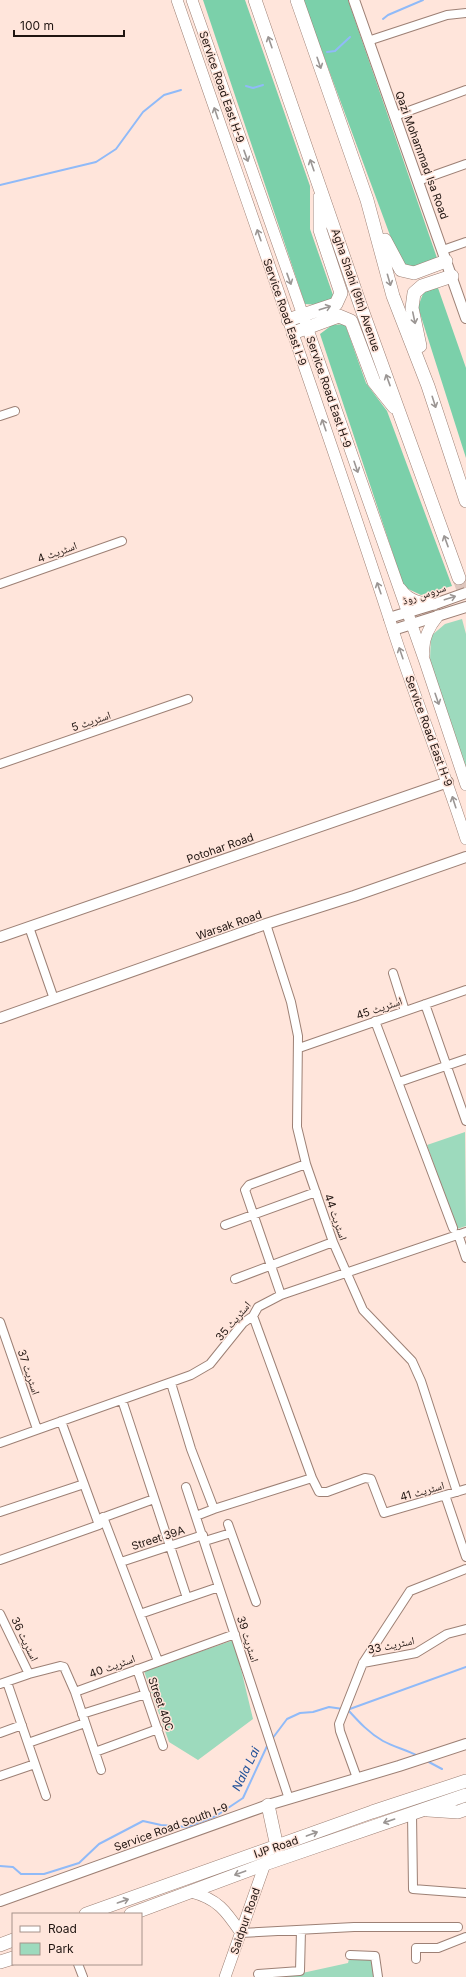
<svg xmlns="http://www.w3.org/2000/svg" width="466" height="1977" font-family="Inter,'Noto Naskh Arabic',sans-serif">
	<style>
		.green { fill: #9ddabd }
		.forest { fill: #7bd0aa }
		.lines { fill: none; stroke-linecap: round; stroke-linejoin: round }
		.stream { stroke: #90baf8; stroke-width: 2 }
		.primary-tunnel { stroke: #dec6bd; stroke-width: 13; stroke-dasharray: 13 6; stroke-linecap: butt }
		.minor-casing { stroke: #9d8075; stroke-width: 10 }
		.tertiary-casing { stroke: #9d8075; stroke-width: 12 }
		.secondary-casing { stroke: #9d8075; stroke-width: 12 }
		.primary-casing { stroke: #9d8075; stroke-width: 14 }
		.trunk-casing { stroke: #9d8075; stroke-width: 14 }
		.minor { stroke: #fff; stroke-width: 8 }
		.tertiary { stroke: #fff; stroke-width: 10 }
		.secondary { stroke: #fff; stroke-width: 11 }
		.primary { stroke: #fff; stroke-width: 13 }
		.trunk { stroke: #fff; stroke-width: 13 }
		.tertiary-bridge-casing { stroke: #9d8075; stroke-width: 12; stroke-linecap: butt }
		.tertiary-bridge { stroke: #fff; stroke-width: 10 }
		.oneway { stroke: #9b9694 }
		.labels { text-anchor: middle; stroke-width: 3; stroke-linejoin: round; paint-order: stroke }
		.street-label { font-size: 11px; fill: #201511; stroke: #ffe5db }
		.water-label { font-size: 12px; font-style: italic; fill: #1e4f98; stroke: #ffe5db }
	</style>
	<rect width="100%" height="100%" fill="#ffe5db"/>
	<path class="green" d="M462,619L466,634V768L430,660L431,636L445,624Z
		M465,1132L466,1226L457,1229L427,1145Z
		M234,1640L253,1719L198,1760L169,1742L144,1671Z
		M350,1955L375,1956L377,1977H284L348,1963Z"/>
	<path class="forest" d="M203,0H245L310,186V229L334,298L318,305L305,304Z
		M303,0H348L437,258L417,270L401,265Z
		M438,288L466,368V458L418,307L424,291Z
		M345,324L366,383L387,411L452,586L421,595L404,587L320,334L332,325Z"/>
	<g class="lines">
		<path class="stream" d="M383,19L388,15L423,0
			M327,52L335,51L350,37
			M246,86L253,88L263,85
			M0,185L96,162L116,149L143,112L164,95L181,90
			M347,1710L466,1667
			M349,1711C359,1722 369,1733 383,1741C394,1747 407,1750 418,1756
			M272,1739L287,1719L300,1713L313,1712L329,1707L343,1709
			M427,1761L442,1769
			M0,1866L13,1867L21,1874H44L79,1863L99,1844L143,1821L161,1825L187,1827L216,1816L243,1798L268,1744"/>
		<path class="primary-tunnel" d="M459,578L466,598"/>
		<g class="minor-casing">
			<path id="minor" d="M368,41L447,15L466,13
				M395,116L466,90
				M418,181L466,164
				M443,250L466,242
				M0,416L15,411
				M0,584L122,541
				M0,764L188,699
				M266,924L291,1002L298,1036L297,1127L306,1164L333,1242L363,1310L412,1361L421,1381L457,1492
				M29,927L54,999
				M393,973L405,1011
				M425,1004L466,1121
				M375,1021L453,1228
				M299,1048L466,990
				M399,1082L466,1059
				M225,1225L316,1192
				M458,1234L466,1258
				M235,1279L333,1242
				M281,1295L245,1190L249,1185L306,1164
				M253,1316L312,1478L319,1492H327L365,1478L371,1479L384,1513L466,1489
				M0,1322L37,1429
				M171,1383L191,1449L214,1509
				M122,1400L187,1598
				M0,1443L191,1375L210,1364L243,1323L253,1316L258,1307L281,1295L466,1232
				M186,1487L289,1799
				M445,1495L466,1557
				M0,1512L84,1484
				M196,1516L214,1509L312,1478
				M103,1517L158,1661
				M99,1519L154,1499
				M228,1524L256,1602
				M205,1541L231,1533
				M0,1560L99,1525L61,1421
				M121,1562L203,1535
				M0,1614L29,1674
				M140,1614L219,1587
				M363,1663L416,1653L447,1634L466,1629
				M137,1669L163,1746
				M7,1682L46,1796
				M0,1684L29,1674L60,1666L64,1667L75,1692L101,1770
				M75,1692L235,1634
				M82,1714L146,1694
				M0,1733L22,1725
				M28,1743L85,1723
				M95,1752L158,1729
				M0,1776L35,1764
				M357,1778L340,1731L339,1724L363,1663L410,1591L466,1569
				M412,1813L413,1889L466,1893
				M241,1933L354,1927H458
				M350,1955L375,1956L378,1977
				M416,1959V1948H438L466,1937
				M78,1964L83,1977
				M258,1974L300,1971L301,1930"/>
		</g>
		<g class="tertiary-casing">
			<path id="tertiary" d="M354,0L466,318
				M389,618L435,604
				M393,630L466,607
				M0,937L448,782
				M0,1018L266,924L354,896L466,857
				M0,1901L268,1805L399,1766L466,1744"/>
		</g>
		<g class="secondary-casing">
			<path id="secondary" d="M177,0C249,208 323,415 391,624C414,696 443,767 466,839
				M192,0L425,662L466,785
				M401,589C409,601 422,603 435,604
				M424,654C422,639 429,627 438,616
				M191,1892C218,1899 226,1911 241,1933
				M225,1977L265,1864"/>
		</g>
		<g class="primary-casing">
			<path id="primary" d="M255,0L361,307L459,578
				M297,0L367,200L393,296L428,386L466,501
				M385,240L401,270L414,273L446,261
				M288,320L336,304L341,293L320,230V197
				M293,333L339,316L351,321L374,382L394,407
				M420,346L412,308L414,293L422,286L452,276"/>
		</g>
		<g class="trunk-casing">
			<path id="trunk" d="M268,1805L277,1847
				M428,1810L458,1812L466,1809
				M86,1914L372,1812L466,1781
				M131,1914L265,1864L466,1795
				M0,1945L13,1940
				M0,1962L13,1958"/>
		</g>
		<use href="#minor" class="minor"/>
		<use href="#tertiary" class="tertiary"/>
		<use href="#secondary" class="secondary"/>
		<use href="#primary" class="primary"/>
		<use href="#trunk" class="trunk"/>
		<g class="tertiary-bridge-casing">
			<path id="tertiary-bridge" d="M435,604L466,593"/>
		</g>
		<use href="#tertiary-bridge" class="tertiary-bridge"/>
	</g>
	<defs><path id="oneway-shaft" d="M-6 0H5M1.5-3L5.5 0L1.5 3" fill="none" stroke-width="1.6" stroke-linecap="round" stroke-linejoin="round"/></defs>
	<g class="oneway">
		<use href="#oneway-shaft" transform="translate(270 42) rotate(-109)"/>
		<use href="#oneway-shaft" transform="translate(319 63) rotate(71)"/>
		<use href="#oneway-shaft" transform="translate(216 113) rotate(-109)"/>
		<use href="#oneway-shaft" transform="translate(246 156) rotate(70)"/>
		<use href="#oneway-shaft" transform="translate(312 165) rotate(-109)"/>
		<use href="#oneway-shaft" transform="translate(259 235) rotate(-109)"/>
		<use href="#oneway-shaft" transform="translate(289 279) rotate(70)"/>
		<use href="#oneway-shaft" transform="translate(389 280) rotate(74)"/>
		<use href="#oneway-shaft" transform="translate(325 308) rotate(-18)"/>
		<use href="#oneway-shaft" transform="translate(414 318) rotate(78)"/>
		<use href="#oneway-shaft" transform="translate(388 380) rotate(-110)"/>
		<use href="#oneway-shaft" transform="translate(434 402) rotate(72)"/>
		<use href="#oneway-shaft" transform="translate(324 425) rotate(-109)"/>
		<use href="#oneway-shaft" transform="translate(356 467) rotate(71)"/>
		<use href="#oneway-shaft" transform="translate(446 541) rotate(-110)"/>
		<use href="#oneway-shaft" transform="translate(379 588) rotate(-109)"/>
		<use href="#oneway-shaft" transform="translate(450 598) rotate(-18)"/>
		<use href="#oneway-shaft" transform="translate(401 653) rotate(-109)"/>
		<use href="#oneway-shaft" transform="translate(437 699) rotate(71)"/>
		<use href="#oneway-shaft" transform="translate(454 802) rotate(-108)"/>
		<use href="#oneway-shaft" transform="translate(389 1821) rotate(161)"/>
		<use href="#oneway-shaft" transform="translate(312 1834) rotate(-20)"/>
		<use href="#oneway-shaft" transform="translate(240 1873) rotate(160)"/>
		<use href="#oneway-shaft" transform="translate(123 1901) rotate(-19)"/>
	</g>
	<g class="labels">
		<g class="street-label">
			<text transform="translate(222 87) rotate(71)" y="4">Service Road East H-9</text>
			<text transform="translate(422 155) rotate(70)" y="4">Qazi Mohammad Isa Road</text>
			<text transform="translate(356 290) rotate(71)" y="4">Agha Shahi (9th) Avenue</text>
			<text transform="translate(285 312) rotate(71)" y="4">Service Road East I-9</text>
			<text transform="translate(329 392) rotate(71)" y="4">Service Road East H-9</text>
			<text transform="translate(57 552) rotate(-20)" y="4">اسٹریٹ 4</text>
			<text transform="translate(424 594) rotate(-18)" y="4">سروس روڈ</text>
			<text transform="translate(91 721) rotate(-19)" y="4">اسٹریٹ 5</text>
			<text transform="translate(429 731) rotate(70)" y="4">Service Road East H-9</text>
			<text transform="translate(220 848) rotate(-19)" y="4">Potohar Road</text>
			<text transform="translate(229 925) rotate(-19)" y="4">Warsak Road</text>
			<text transform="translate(379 1008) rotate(-19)" y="4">اسٹریٹ 45</text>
			<text transform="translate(336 1217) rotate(71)" y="4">اسٹریٹ 44</text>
			<text transform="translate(233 1321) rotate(-50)" y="4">اسٹریٹ 35</text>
			<text transform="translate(29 1372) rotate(71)" y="4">اسٹریٹ 37</text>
			<text transform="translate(422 1491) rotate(-16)" y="4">اسٹریٹ 41</text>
			<text transform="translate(158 1538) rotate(-18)" y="4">Street 39A</text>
			<text transform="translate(25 1639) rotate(64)" y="4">اسٹریٹ 36</text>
			<text transform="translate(248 1639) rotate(72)" y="4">اسٹریٹ 39</text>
			<text transform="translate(391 1645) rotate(-12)" y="4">اسٹریٹ 33</text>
			<text transform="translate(112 1666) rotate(-20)" y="4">اسٹریٹ 40</text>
			<text transform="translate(161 1704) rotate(71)" y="4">Street 40C</text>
			<text transform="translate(171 1827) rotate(-20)" y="4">Service Road South I-9</text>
			<text transform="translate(276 1847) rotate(-19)" y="4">IJP Road</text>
			<text transform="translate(245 1921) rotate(-71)" y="4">Saidpur Road</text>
		</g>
		<g class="water-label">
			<text transform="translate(246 1769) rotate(-64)" y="4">Nala Lai</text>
		</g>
	</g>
	<rect x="12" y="1913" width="130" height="52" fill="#ffe5db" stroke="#a6928a"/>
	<rect x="20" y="1926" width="20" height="6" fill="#ffffff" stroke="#a6928a"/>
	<text x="48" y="1933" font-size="12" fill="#201511">Road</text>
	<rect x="20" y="1943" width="20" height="12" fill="#9ddabd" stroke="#a6928a"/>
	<text x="48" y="1953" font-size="12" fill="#201511">Park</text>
	<path d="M14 30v6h110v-6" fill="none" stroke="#201511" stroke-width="2"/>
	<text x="20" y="30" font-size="12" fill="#201511" stroke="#ffe5db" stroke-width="3" paint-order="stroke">100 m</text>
</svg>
